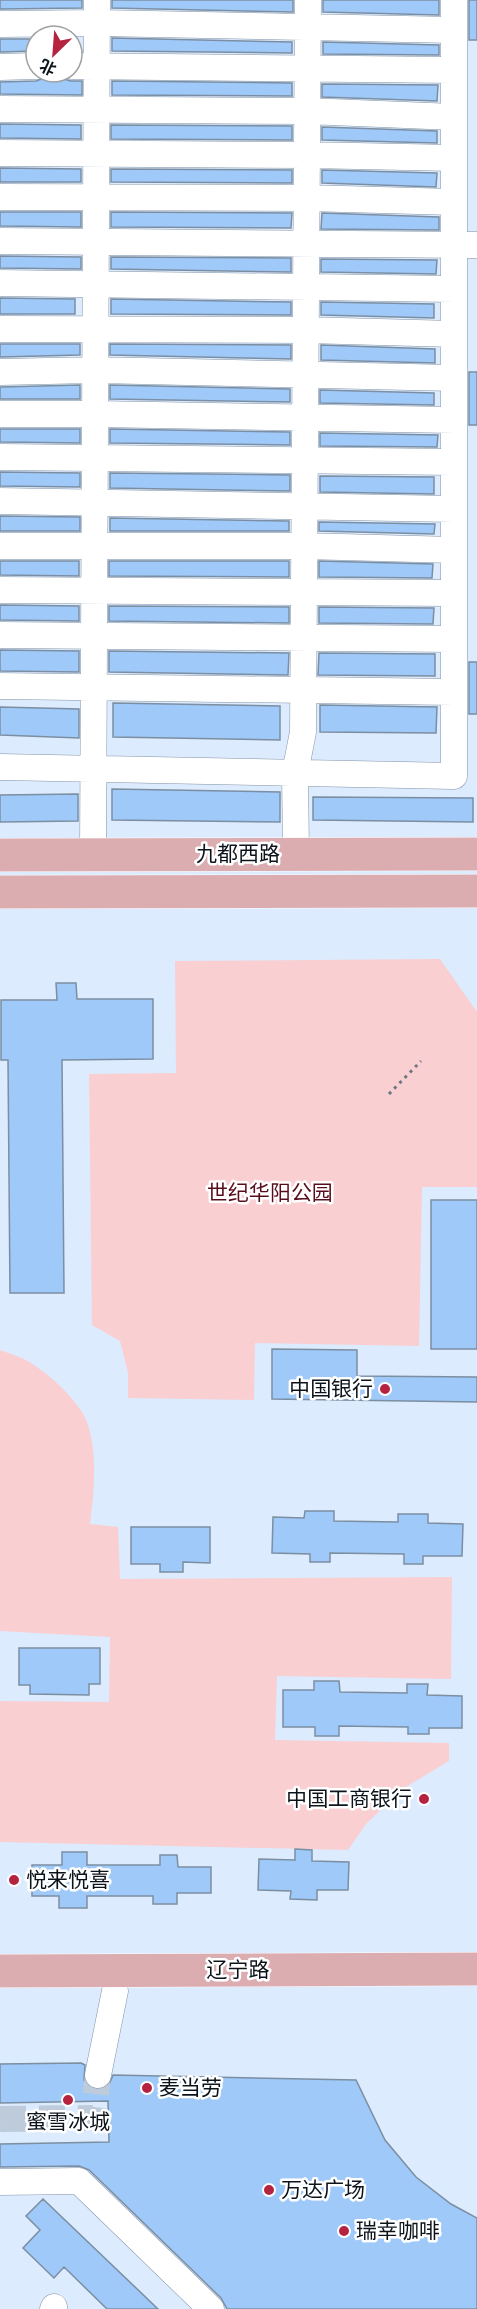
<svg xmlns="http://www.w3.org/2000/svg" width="477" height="2309" font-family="'Sofia Sans Condensed','Noto Sans SC',sans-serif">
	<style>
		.green { fill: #f9cfd1 }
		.building { fill: #9ec9f8; stroke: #7c8ea2; stroke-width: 1.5 }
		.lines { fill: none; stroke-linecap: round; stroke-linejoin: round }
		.minor-tunnel { stroke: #bdcbdb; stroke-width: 26; stroke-dasharray: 26 13; stroke-linecap: butt }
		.minor-casing { stroke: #8294a8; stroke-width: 27 }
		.major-casing { stroke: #fff; stroke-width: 34 }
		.path { stroke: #6d7884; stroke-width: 3; stroke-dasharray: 3 4.5; stroke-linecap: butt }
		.minor { stroke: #fff; stroke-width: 26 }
		.major { stroke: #dcadb0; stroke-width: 33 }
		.poi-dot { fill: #b52341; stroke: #fff; stroke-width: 2 }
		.labels { text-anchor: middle; stroke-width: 5; stroke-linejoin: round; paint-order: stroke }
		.street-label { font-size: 21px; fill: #0c131a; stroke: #fff }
		.park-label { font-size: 21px; fill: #580d1c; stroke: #fff }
		.poi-label { font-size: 21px; fill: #0c131a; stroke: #fff; text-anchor: start }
	</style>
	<rect width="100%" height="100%" fill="#dcebfd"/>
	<path class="green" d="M440,959L477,1012V1187H422L419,1346L255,1343L254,1400L128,1398V1373L120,1341L92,1325L89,1074L176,1073L175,961Z
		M0,1350C7,1353 15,1355 22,1358C43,1368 79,1400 87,1422C98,1455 94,1490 90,1524L118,1527L120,1579L452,1577L451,1679L277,1676L275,1740L449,1743V1761L404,1788L366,1824L348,1850L0,1842V1701L109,1702L110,1637L0,1631Z"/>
	<path class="building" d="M0,0H82V8L0,9Z
		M112,0H293V12L112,8Z
		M323,0H439V15L323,12Z
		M469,0H477V40H469Z
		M112,38L292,42V53L112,51Z
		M0,39H36V51L0,52Z
		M323,42L439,45V55L323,54Z
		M49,73H59L64,79L71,81H82V95L0,94V82L36,81L44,78Z
		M112,81L292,83V96L112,95Z
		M322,84L438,85L437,101L322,97Z
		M0,124L81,125V139L0,138Z
		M111,125L292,126V140L111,139Z
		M322,127L437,131V143L322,140Z
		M0,168L81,169V182H0Z
		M111,169L292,170V183L111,182Z
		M322,170L437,173L436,187L322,183Z
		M0,212H81V227L0,226Z
		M111,212L292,213L291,228L111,227Z
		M322,213L439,217V230L321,229Z
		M0,256L81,257V269L0,268Z
		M111,257L291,258V272L111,269Z
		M321,259L437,260L436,274L321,272Z
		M0,298L75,299V314H0Z
		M111,299L291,302V315L111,314Z
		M321,302L434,304V318L321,315Z
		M0,344H80V355L0,357Z
		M110,344L291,345V359L110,355Z
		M321,345L435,349V363L321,360Z
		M469,372H477V425H469Z
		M80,385V399H0V387Z
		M110,385L290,389V402L110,399Z
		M320,390L434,393V405L320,403Z
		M0,429H80V443L0,442Z
		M110,429L290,432V445L110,443Z
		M320,433L438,435L437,447L320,446Z
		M0,472L80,473V487L0,486Z
		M110,473L290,475V491L110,488Z
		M320,476L434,477V494L320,492Z
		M0,516L80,517V531H0Z
		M110,518L289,521V531H110Z
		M319,522L435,524L434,534L319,531Z
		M0,561H79V576L0,575Z
		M109,561H289V577L109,576Z
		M319,561L433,564L432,578L319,577Z
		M0,605L79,606V621L0,620Z
		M109,606L289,607V623L109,621Z
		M319,607L434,608L433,624L319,623Z
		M0,650L79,651V672L0,671Z
		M109,651L289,653L288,675L109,672Z
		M319,653L435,654V676L318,675Z
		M469,662H477V714H469Z
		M113,703L280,706V740L113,737Z
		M320,705L437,707L436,733L320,732Z
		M0,707L79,709V738L0,735Z
		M112,789L280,792V822L112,820Z
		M78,794V821L0,822V795Z
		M313,797L473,798V822L313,820Z
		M56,983H76L77,999H153V1059L62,1060L64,1293H10L8,1060H1V1000H57Z
		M431,1200H477V1349H431Z
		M272,1349L357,1350V1376L477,1377V1402L272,1399Z
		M305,1511H334V1521L398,1522V1514H428V1523L463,1524L462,1556H423V1564H404V1554L330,1553V1562H310V1554L272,1553L273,1517L304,1518Z
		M131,1527H210V1563L183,1562V1572H160V1564H131Z
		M19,1648H100V1684H89V1695L30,1694V1685H19Z
		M314,1681H339L340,1692L407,1693V1684H428L427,1695L462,1696V1728H429V1734H408V1727L339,1726V1736H315V1727H283V1690H314Z
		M295,1849L312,1850V1861L349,1862L348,1890H317V1900L290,1899L291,1891L258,1890L259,1859L295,1860Z
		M62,1852H87V1865H160V1855H177L178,1867H211V1893H177V1904H153V1896H87V1908H59V1896H32V1865H62Z
		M81,2063L85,2065L84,2080L89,2087L96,2090L102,2089L109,2085L113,2075L356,2080L385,2140L416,2177L451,2204L477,2218V2309H227L221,2298L89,2170L79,2166L0,2167V2144L109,2142L108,2101L0,2103V2064Z
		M43,2199L158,2309H107L64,2267L54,2278L23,2248L40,2230L26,2216Z"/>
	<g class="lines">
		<path class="minor-tunnel" d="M0,2119L93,2118L98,2075"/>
		<g class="minor-casing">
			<path id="minor" d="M0,24L97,23L454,30
				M72,66L454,70
				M0,67L36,66
				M0,109L307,111L454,117
				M0,153L307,155L454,158
				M0,197L306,198L454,202
				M0,241L477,245
				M0,283L454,289
				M0,329L305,330L454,334
				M0,372L95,370L454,378
				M0,414H95L454,420
				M0,457L454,462
				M0,501L454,509
				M0,546H303L454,550
				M0,590L454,593
				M0,635L454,639
				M0,686L454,692
				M0,767L454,776V0
				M296,853L295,773L303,732L308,0
				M93,855L97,0
				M98,2075L115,1991
				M0,2182L79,2181L211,2309
				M53,2309L54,2307"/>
		</g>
		<g class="major-casing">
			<path id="major" d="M0,855L477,854
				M0,892L477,891
				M0,1971L477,1969"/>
		</g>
		<path class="path" d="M389,1094L421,1061"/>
		<use href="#minor" class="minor"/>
		<use href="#major" class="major"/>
	</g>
	<g class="poi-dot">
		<circle cx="385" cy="1389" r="6"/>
		<circle cx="424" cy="1799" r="6"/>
		<circle cx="14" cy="1880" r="6"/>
		<circle cx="147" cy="2088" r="6"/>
		<circle cx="68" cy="2100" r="6"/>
		<circle cx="269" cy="2190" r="6"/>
		<circle cx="344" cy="2231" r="6"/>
	</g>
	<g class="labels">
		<g class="street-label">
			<text x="238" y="861">九都西路</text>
			<text x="238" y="1977">辽宁路</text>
		</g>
		<g class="park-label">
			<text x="270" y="1200">世纪华阳公园</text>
		</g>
		<g class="poi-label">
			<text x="373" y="1396" text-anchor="end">中国银行</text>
			<text x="412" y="1806" text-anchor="end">中国工商银行</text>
			<text x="26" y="1887">悦来悦喜</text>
			<text x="159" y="2095">麦当劳</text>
			<text x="68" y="2129" text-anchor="middle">蜜雪冰城</text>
			<text x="281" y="2197">万达广场</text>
			<text x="356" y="2238">瑞幸咖啡</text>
		</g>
	</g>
	<g transform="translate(54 54) rotate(205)"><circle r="28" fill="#ffffff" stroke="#9ea1a3" stroke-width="1.5"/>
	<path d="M0-4.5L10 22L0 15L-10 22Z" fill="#b52341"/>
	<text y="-9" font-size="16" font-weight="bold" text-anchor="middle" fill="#0c131a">北</text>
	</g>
</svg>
